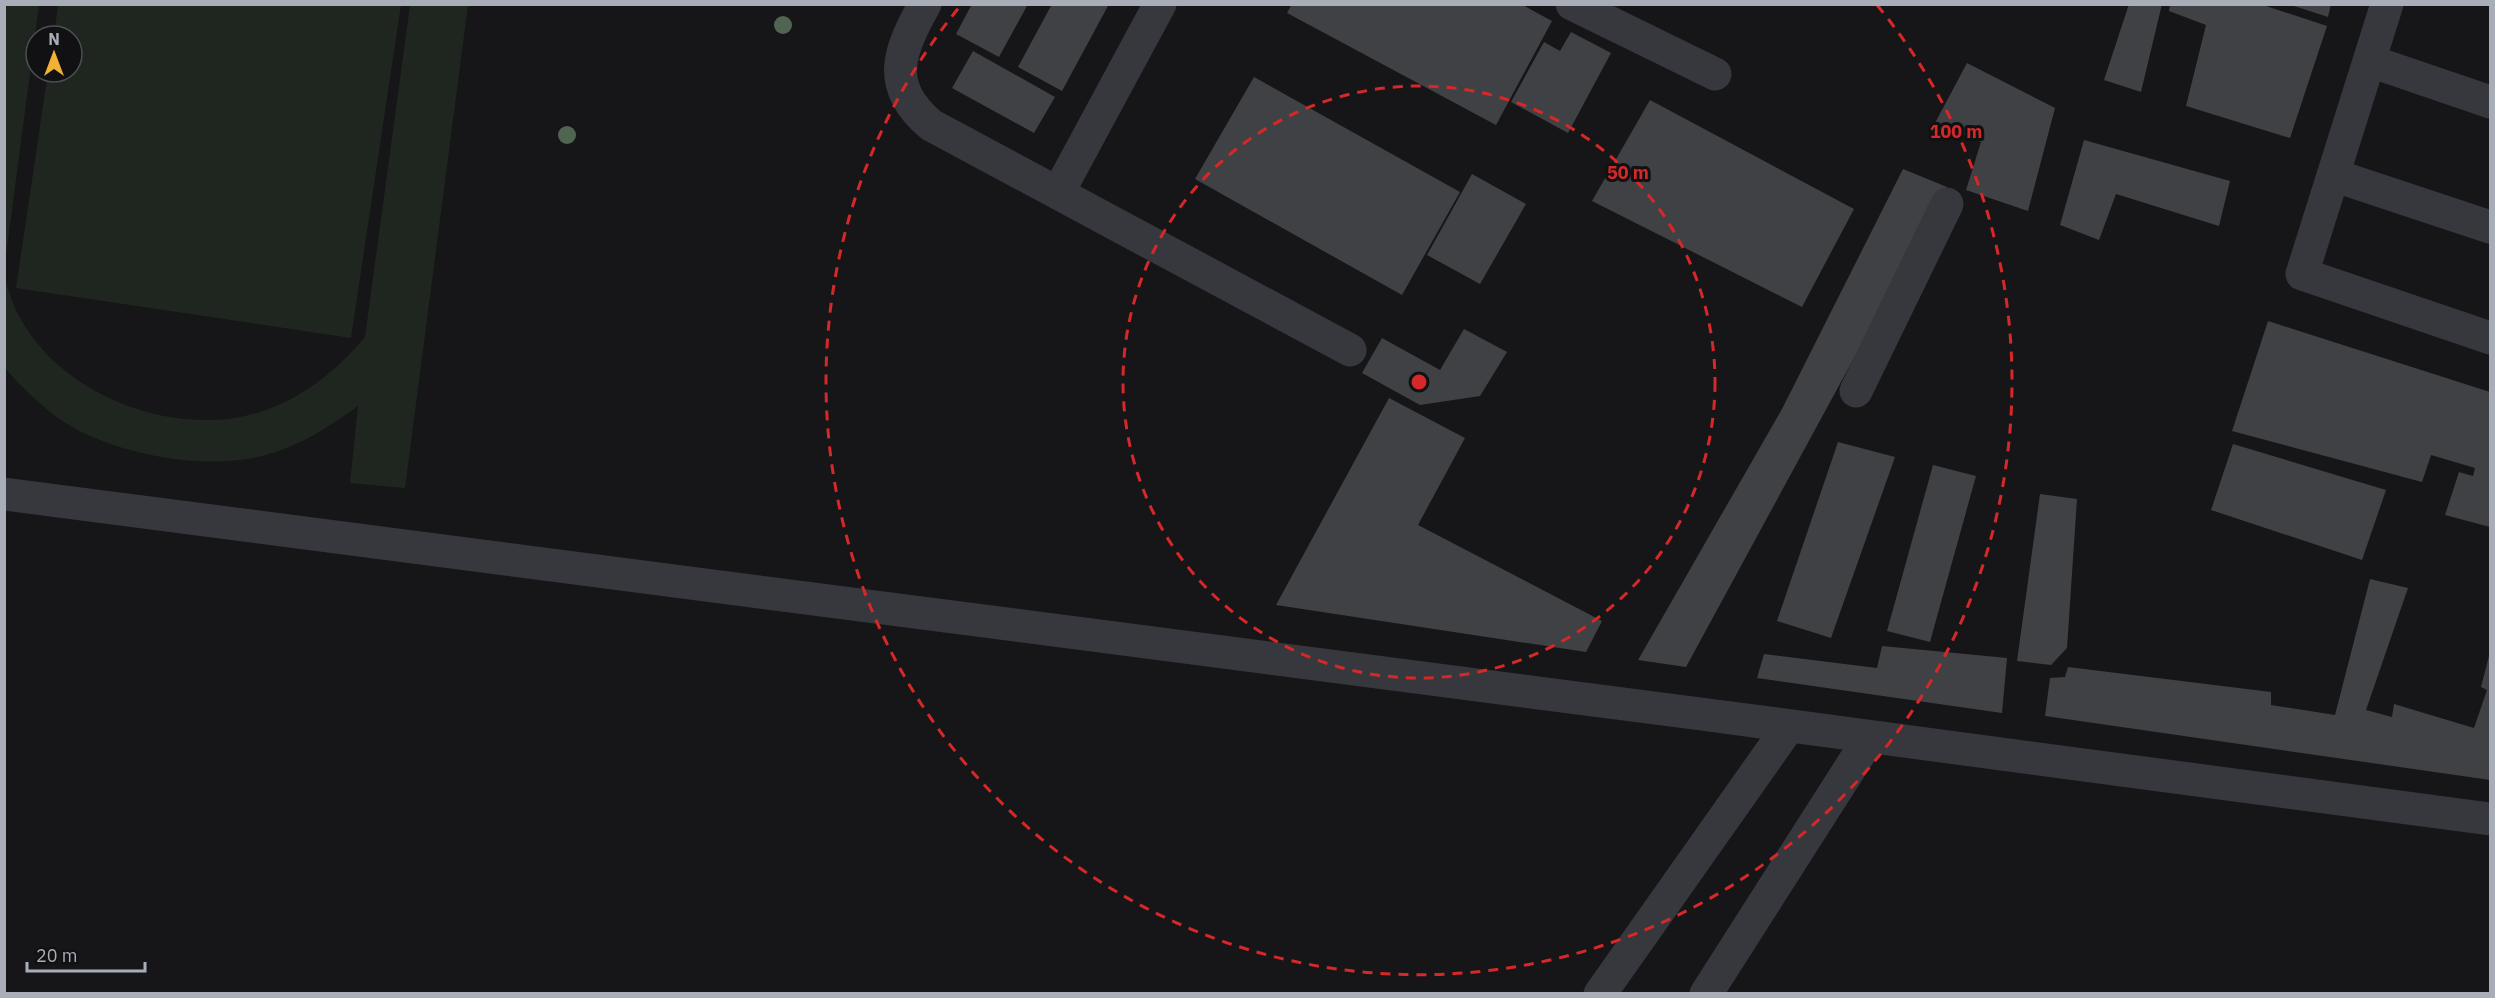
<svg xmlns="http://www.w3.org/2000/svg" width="2495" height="998" font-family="'IBM Plex Sans',sans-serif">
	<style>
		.green { fill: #1e261f }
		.building { fill: #404145 }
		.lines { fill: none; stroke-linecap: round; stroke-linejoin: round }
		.minor { stroke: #37383d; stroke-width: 33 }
		.tree { fill: #506452 }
		.ring { fill: none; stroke: #d62828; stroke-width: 3; stroke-dasharray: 10 8 }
		.centre { fill: #d62828; stroke: #111113; stroke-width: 3 }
		.ring-label { font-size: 18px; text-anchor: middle; font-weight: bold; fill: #d62828; stroke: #111113; stroke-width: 6; stroke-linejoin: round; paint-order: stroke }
	</style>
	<rect width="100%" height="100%" fill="#161618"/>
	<path class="green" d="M5,4L39,5L5,263L4,5Z
		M58,5H401L351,338L16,288L48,72H72V36H54Z
		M410,5H468L405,488L350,483L358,406C329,427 301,445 266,455C209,471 125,456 74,428C51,416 22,388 5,368V277C27,383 164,444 263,411C304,397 337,370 365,337Z"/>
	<path class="building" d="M972,4H1028L999,57L956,34Z
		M1052,4H1109L1062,91L1018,67Z
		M1292,4H1521L1552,21L1496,125L1287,13Z
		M2129,4H2162L2141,92L2104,80Z
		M2170,4H2260L2327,26L2290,138L2186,106L2206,25L2169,11Z
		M2288,4H2331L2328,17Z
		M1571,32L1611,53L1568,133L1511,102L1544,42L1560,51Z
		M973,51L1055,97L1034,133L952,88Z
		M1967,63L2055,108L2028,211L1966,190L1981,142L1935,123Z
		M1254,77L1460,192L1402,295L1195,179Z
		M1650,100L1854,209L1802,307L1592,201Z
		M2084,140L2230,181L2219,226L2116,194L2099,240L2060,225Z
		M1903,169L1947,187L1686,667L1638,660L1782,409Z
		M1472,174L1526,204L1480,284L1427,255Z
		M2268,321L2490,392V527L2445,515L2459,472L2473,476L2475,468L2431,455L2422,482L2232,431Z
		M1464,329L1507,352L1480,396L1420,405L1362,373L1382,338L1440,370Z
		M1389,398L1465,438L1418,525L1602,621L1586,652L1276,605Z
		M1838,442L1895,457L1831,638L1777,621Z
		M2233,444L2386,490L2362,560L2211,510Z
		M1933,465L1976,476L1930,642L1887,631Z
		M2040,494L2077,499L2067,648L2051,665L2017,661Z
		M2370,579L2408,588L2366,710L2392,717L2394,704L2474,728L2487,690L2481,687L2490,652V780L2045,716L2050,678L2065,677L2068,667L2271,692V705L2335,715Z
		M1882,646L2007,658L2002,713L1757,678L1764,654L1877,668Z"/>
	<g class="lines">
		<path class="minor" d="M925,4C899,51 884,85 931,125L1350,350
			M1572,4L1715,74
			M2387,4L2302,274L2490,338
			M2370,61L2490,102
			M2333,175L2490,227
			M1058,193L1160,4
			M1856,391L1947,204
			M4,494L1701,714L2490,819
			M1600,994L1789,726
			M1706,994L1870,737"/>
	</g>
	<g class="tree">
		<circle cx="783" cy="25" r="9"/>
		<circle cx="567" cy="135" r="9"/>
	</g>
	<g class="ring">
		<circle cx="1419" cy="382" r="296"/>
		<path d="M1877 5A593 593 0 1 1 961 5"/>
	</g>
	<circle cx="1419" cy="382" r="9" class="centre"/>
	<g class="ring-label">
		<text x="1956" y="138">100 m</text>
		<text x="1628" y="179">50 m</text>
	</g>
	<rect width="2495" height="998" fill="none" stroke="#a8adb8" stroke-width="12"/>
	<g transform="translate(54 54)"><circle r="28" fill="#111113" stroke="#4d4f55" stroke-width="1.5"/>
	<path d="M0-4.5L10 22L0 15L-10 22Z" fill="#f2b134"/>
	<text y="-9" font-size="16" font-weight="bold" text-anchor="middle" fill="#a8adb8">N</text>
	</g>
	<path d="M27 962v9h118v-9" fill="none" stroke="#a8adb8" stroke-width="3"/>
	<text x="36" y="962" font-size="18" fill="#a8adb8" stroke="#111113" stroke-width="4.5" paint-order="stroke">20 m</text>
</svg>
